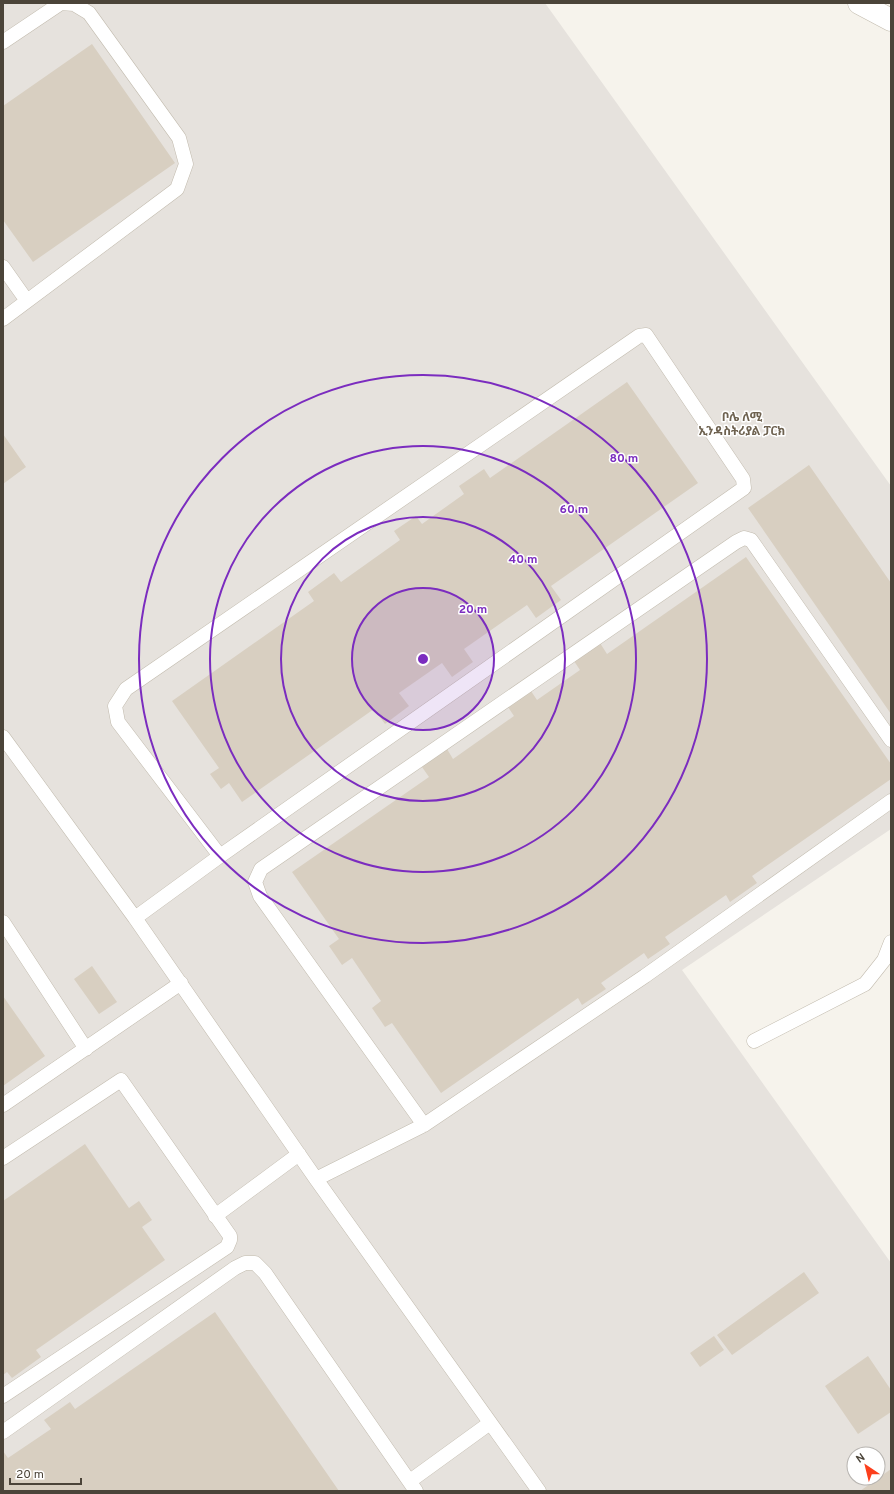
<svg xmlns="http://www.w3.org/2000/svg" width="894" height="1494" font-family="Overpass,'Noto Sans Ethiopic',sans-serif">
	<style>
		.industrial { fill: #e6e2dd; fill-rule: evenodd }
		.building { fill: #d8cfc1 }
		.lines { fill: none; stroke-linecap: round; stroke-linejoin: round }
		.lane-casing { stroke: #c2bbae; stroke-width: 15 }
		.street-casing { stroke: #c2bbae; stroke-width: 23 }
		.lane { stroke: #fff; stroke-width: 14 }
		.street { stroke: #fff; stroke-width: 22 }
		.ring { fill: none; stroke: #7b2cbf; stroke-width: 2 }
		.labels { text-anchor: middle; stroke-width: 3; stroke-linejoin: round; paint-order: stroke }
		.quarter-label { font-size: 12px; font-weight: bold; fill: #6e6250; stroke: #fff }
		.centre { fill: #7b2cbf; stroke: #fff; stroke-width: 2 }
		.ring-label { font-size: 12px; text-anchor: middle; font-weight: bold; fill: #7b2cbf; stroke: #fff; stroke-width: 3; stroke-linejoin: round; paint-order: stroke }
	</style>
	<rect width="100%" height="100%" fill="#f6f3ec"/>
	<path class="industrial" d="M3,3H545L891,486V829L682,970L891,1263V1491H3ZM854,1454H878V1478H854Z"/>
	<path class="building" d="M92,44L175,163L33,262L3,220V106Z
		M627,382L698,483L551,586L561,600L536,618L527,605L464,649L473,662L452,677L442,663L399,693L409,706L385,724L374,709L242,802L229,783L221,789L210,774L219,768L172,701L314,601L308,592L334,573L341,582L400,540L394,531L416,516L422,524L464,494L459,486L484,469L490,478Z
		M3,434L26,467L3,484Z
		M809,465L891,583V714L748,508Z
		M746,557L891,764V779L752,876L757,883L730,902L726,895L665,937L670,944L648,959L644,953L601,983L606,989L582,1005L578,998L441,1093L392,1023L385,1027L372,1008L381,1001L352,958L342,965L329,946L339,939L292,872L429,777L422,767L447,749L453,759L514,716L508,707L531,691L537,700L580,670L574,661L600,643L607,654Z
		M92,966L117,1002L99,1014L74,979Z
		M3,996L45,1056L3,1086Z
		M85,1144L129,1208L139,1201L152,1220L142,1227L165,1260L36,1350L41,1357L12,1378L7,1372L3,1375V1201Z
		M804,1272L819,1293L732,1355L717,1335Z
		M215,1312L339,1491H3V1451L8,1458L51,1429L44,1420L70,1402L75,1409Z
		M714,1336L724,1350L700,1367L690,1353Z
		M868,1356L891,1390V1412L858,1434L825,1386Z
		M891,1469V1491H860Z"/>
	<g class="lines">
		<g class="lane-casing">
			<path id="lane" d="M3,42L61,3L74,4L89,13L179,138L186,164L177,189L3,319
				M3,267L27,301
				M3,737L135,918L316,1179L539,1491
				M135,918L220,856L744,488L743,479L646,335L639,336L126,689L115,706L118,722L220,856
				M3,922L86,1049
				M754,1041L865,984L884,960L891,942
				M3,1105L181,983
				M424,1125L260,896L255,882L261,869L736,542L744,538L751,540L891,740
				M3,1158L121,1080L230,1236V1240L227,1247L3,1396
				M316,1179L424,1125L645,976L891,801
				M215,1216L299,1154
				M3,1432L235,1268L245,1263H255L265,1273L416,1491
				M410,1481L490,1423"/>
		</g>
		<g class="street-casing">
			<path id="street" d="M859,3L891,20"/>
		</g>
		<use href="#lane" class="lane"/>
		<use href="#street" class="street"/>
	</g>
	<circle cx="423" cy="659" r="71" fill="#7b2cbf" fill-opacity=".12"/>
	<g class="ring">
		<circle cx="423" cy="659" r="71"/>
		<circle cx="423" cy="659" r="142"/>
		<circle cx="423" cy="659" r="213"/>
		<circle cx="423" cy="659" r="284"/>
	</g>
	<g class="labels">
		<g class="quarter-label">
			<text x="742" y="421">ቦሌ ለሚ<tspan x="742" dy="14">ኢንዳስትሪያል ፓርክ</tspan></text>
		</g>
	</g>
	<circle cx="423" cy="659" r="6" class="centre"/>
	<g class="ring-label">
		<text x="624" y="462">80 m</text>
		<text x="574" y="513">60 m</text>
		<text x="523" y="563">40 m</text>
		<text x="473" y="613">20 m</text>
	</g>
	<rect width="894" height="1494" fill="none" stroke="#4b4439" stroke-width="8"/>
	<g transform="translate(866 1466) rotate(325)"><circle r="19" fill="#ffffff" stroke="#b7b4b0"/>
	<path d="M0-3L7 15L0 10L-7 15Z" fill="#fc3f1d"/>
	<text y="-6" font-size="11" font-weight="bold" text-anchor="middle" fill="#4b4439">N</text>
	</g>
	<path d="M10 1478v6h71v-6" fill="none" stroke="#4b4439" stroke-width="2"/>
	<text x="16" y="1478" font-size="12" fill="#4b4439" stroke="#ffffff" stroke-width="3" paint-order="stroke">20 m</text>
</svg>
